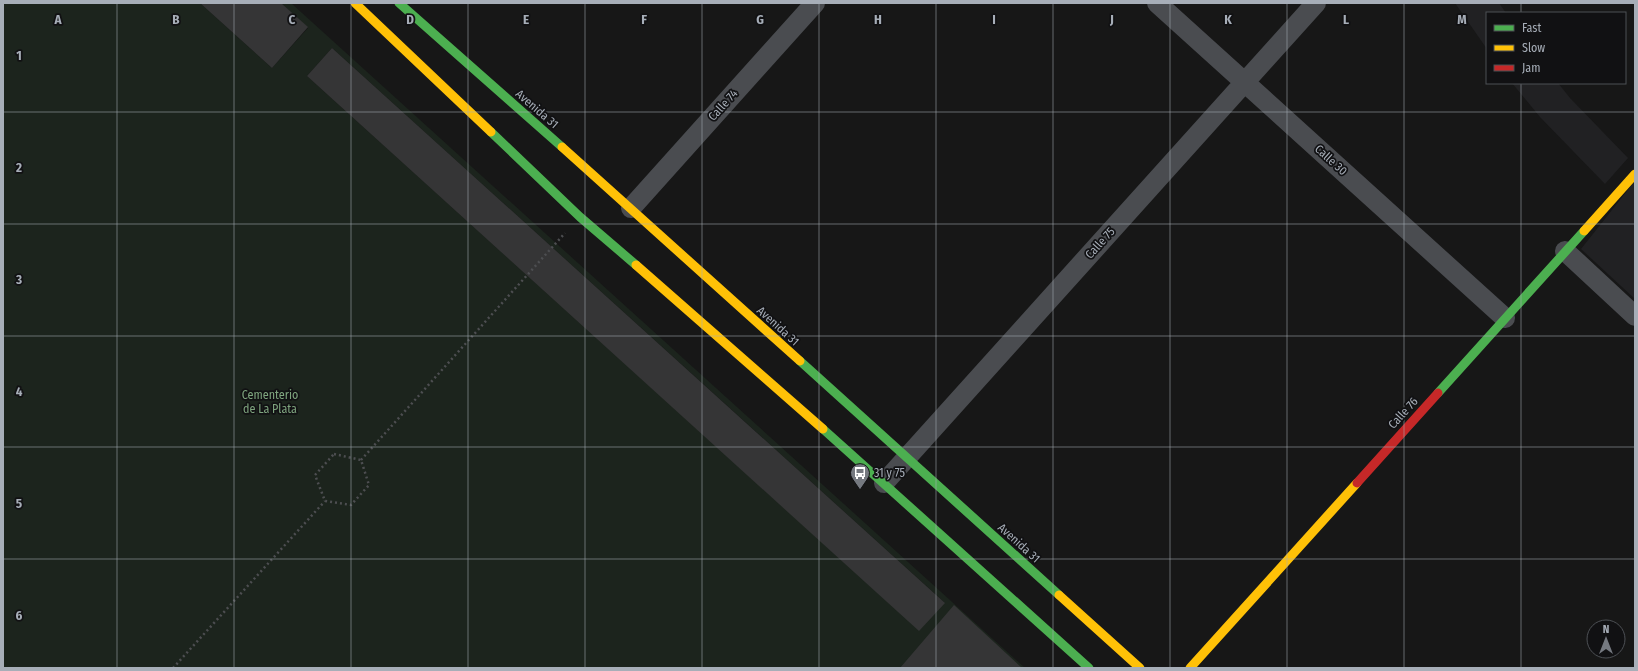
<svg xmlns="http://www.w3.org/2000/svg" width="1638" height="671" font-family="'Fira Sans Condensed',sans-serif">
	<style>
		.built { fill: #212123 }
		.green { fill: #1c241d; fill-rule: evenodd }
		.building { fill: #353536 }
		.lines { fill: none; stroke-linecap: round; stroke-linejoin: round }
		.path { stroke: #4d4e51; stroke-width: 2.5; stroke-dasharray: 2 3; stroke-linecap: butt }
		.street { stroke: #4a4c50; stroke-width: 20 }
		.fast { stroke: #4caf50; stroke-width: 9 }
		.slow { stroke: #ffc107; stroke-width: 9 }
		.jam { stroke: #c62828; stroke-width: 9 }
		.grid { fill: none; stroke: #a7aeb8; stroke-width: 1; stroke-opacity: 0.55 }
		.labels { text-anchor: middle; stroke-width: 3.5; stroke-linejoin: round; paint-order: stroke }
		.street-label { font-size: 12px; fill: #a7aeb8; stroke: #111113 }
		.park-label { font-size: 12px; fill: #7ea47e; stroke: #111113 }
		.poi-label { font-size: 12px; fill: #a7aeb8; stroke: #111113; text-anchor: start }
		.grid-label { font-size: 13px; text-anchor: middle; font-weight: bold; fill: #a7aeb8; stroke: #111113; stroke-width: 3.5; stroke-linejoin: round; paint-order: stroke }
	</style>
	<rect width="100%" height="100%" fill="#171717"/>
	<path class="built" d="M1455,3H1499L1506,13H1487V49Z
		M1512,83H1558L1570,98L1628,158L1605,184L1540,117Z
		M1635,181V299L1581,249Z"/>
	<path class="green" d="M3,3H200L272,68L308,28L281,3H291L1025,668H3ZM332,48L944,602L919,630L307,76Z"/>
	<path class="building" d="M200,3H281L308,27L272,68Z
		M332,48L945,603L919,631L307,76Z
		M954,605L1022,668H900Z"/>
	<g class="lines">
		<path class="path" d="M334,454L361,460L369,485L351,505L325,501L315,475Z
			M361,460L565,233
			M173,668L325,501"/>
		<path class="street" d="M1157,3L1505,318
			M631,208L815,3
			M1565,251L1635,316
			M884,483L1316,3"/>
		<path class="fast" d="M399,3L562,147
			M491,132L580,217L636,265
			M800,361L1059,595
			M1438,393L1584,231
			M823,429L1089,668"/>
		<path class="slow" d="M355,3L491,132
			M562,147L800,361
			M1584,231L1635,174
			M636,265L823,429
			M1059,595L1140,668
			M1190,668L1357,483"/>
		<path class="jam" d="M1357,483L1438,393"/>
	</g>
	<path class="grid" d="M117,3V668M234,3V668M351,3V668M468,3V668M585,3V668M702,3V668M819,3V668M936,3V668M1053,3V668M1170,3V668M1287,3V668M1404,3V668M1521,3V13M1521,83V668M3,112H1635M3,224H1635M3,336H1635M3,447H1635M3,559H1635"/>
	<defs>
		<g id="bus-pin" transform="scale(1)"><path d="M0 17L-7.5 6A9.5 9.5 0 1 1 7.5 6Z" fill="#757980" stroke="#111113"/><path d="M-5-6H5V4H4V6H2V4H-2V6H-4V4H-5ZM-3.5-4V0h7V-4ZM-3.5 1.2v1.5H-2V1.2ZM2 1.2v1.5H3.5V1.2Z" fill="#fff"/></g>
	</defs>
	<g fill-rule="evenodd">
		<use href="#bus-pin" x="860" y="473"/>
	</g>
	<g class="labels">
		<g class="street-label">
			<text transform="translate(723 105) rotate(-48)" y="4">Calle 74</text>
			<text transform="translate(537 109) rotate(41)" y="4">Avenida 31</text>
			<text transform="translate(1331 160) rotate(42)" y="4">Calle 30</text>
			<text transform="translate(1100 243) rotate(-48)" y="4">Calle 75</text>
			<text transform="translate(778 326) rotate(42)" y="4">Avenida 31</text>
			<text transform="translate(1403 413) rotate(-48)" y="4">Calle 76</text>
			<text transform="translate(1019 543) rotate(42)" y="4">Avenida 31</text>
		</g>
		<g class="park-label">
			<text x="270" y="399">Cementerio<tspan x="270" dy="14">de La Plata</tspan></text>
		</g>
		<g class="poi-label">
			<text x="874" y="477">31 y 75</text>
		</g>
	</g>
	<g class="grid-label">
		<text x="58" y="24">A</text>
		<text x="176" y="24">B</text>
		<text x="292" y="24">C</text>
		<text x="410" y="24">D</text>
		<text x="526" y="24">E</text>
		<text x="644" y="24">F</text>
		<text x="760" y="24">G</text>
		<text x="878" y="24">H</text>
		<text x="994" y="24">I</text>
		<text x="1112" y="24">J</text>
		<text x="1228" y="24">K</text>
		<text x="1346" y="24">L</text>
		<text x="1462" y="24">M</text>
		<text x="19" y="60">1</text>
		<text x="19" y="172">2</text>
		<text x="19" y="284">3</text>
		<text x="19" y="396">4</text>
		<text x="19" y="508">5</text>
		<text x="19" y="620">6</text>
	</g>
	<rect width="1638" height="671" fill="none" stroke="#a7aeb8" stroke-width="8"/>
	<rect x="1486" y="12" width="140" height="72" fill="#111113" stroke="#4d5055"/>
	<rect x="1494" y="25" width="20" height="6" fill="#4caf50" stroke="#4d5055"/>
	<text x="1522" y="32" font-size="12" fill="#a7aeb8">Fast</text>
	<rect x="1494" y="45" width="20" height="6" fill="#ffc107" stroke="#4d5055"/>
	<text x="1522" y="52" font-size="12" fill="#a7aeb8">Slow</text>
	<rect x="1494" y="65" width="20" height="6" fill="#c62828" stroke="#4d5055"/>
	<text x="1522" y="72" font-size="12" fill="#a7aeb8">Jam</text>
	<g transform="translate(1606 639)"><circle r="19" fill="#111113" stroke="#4d5055"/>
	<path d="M0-3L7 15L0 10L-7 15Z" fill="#757980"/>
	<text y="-6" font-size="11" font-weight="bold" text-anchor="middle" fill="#a7aeb8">N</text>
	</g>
</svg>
